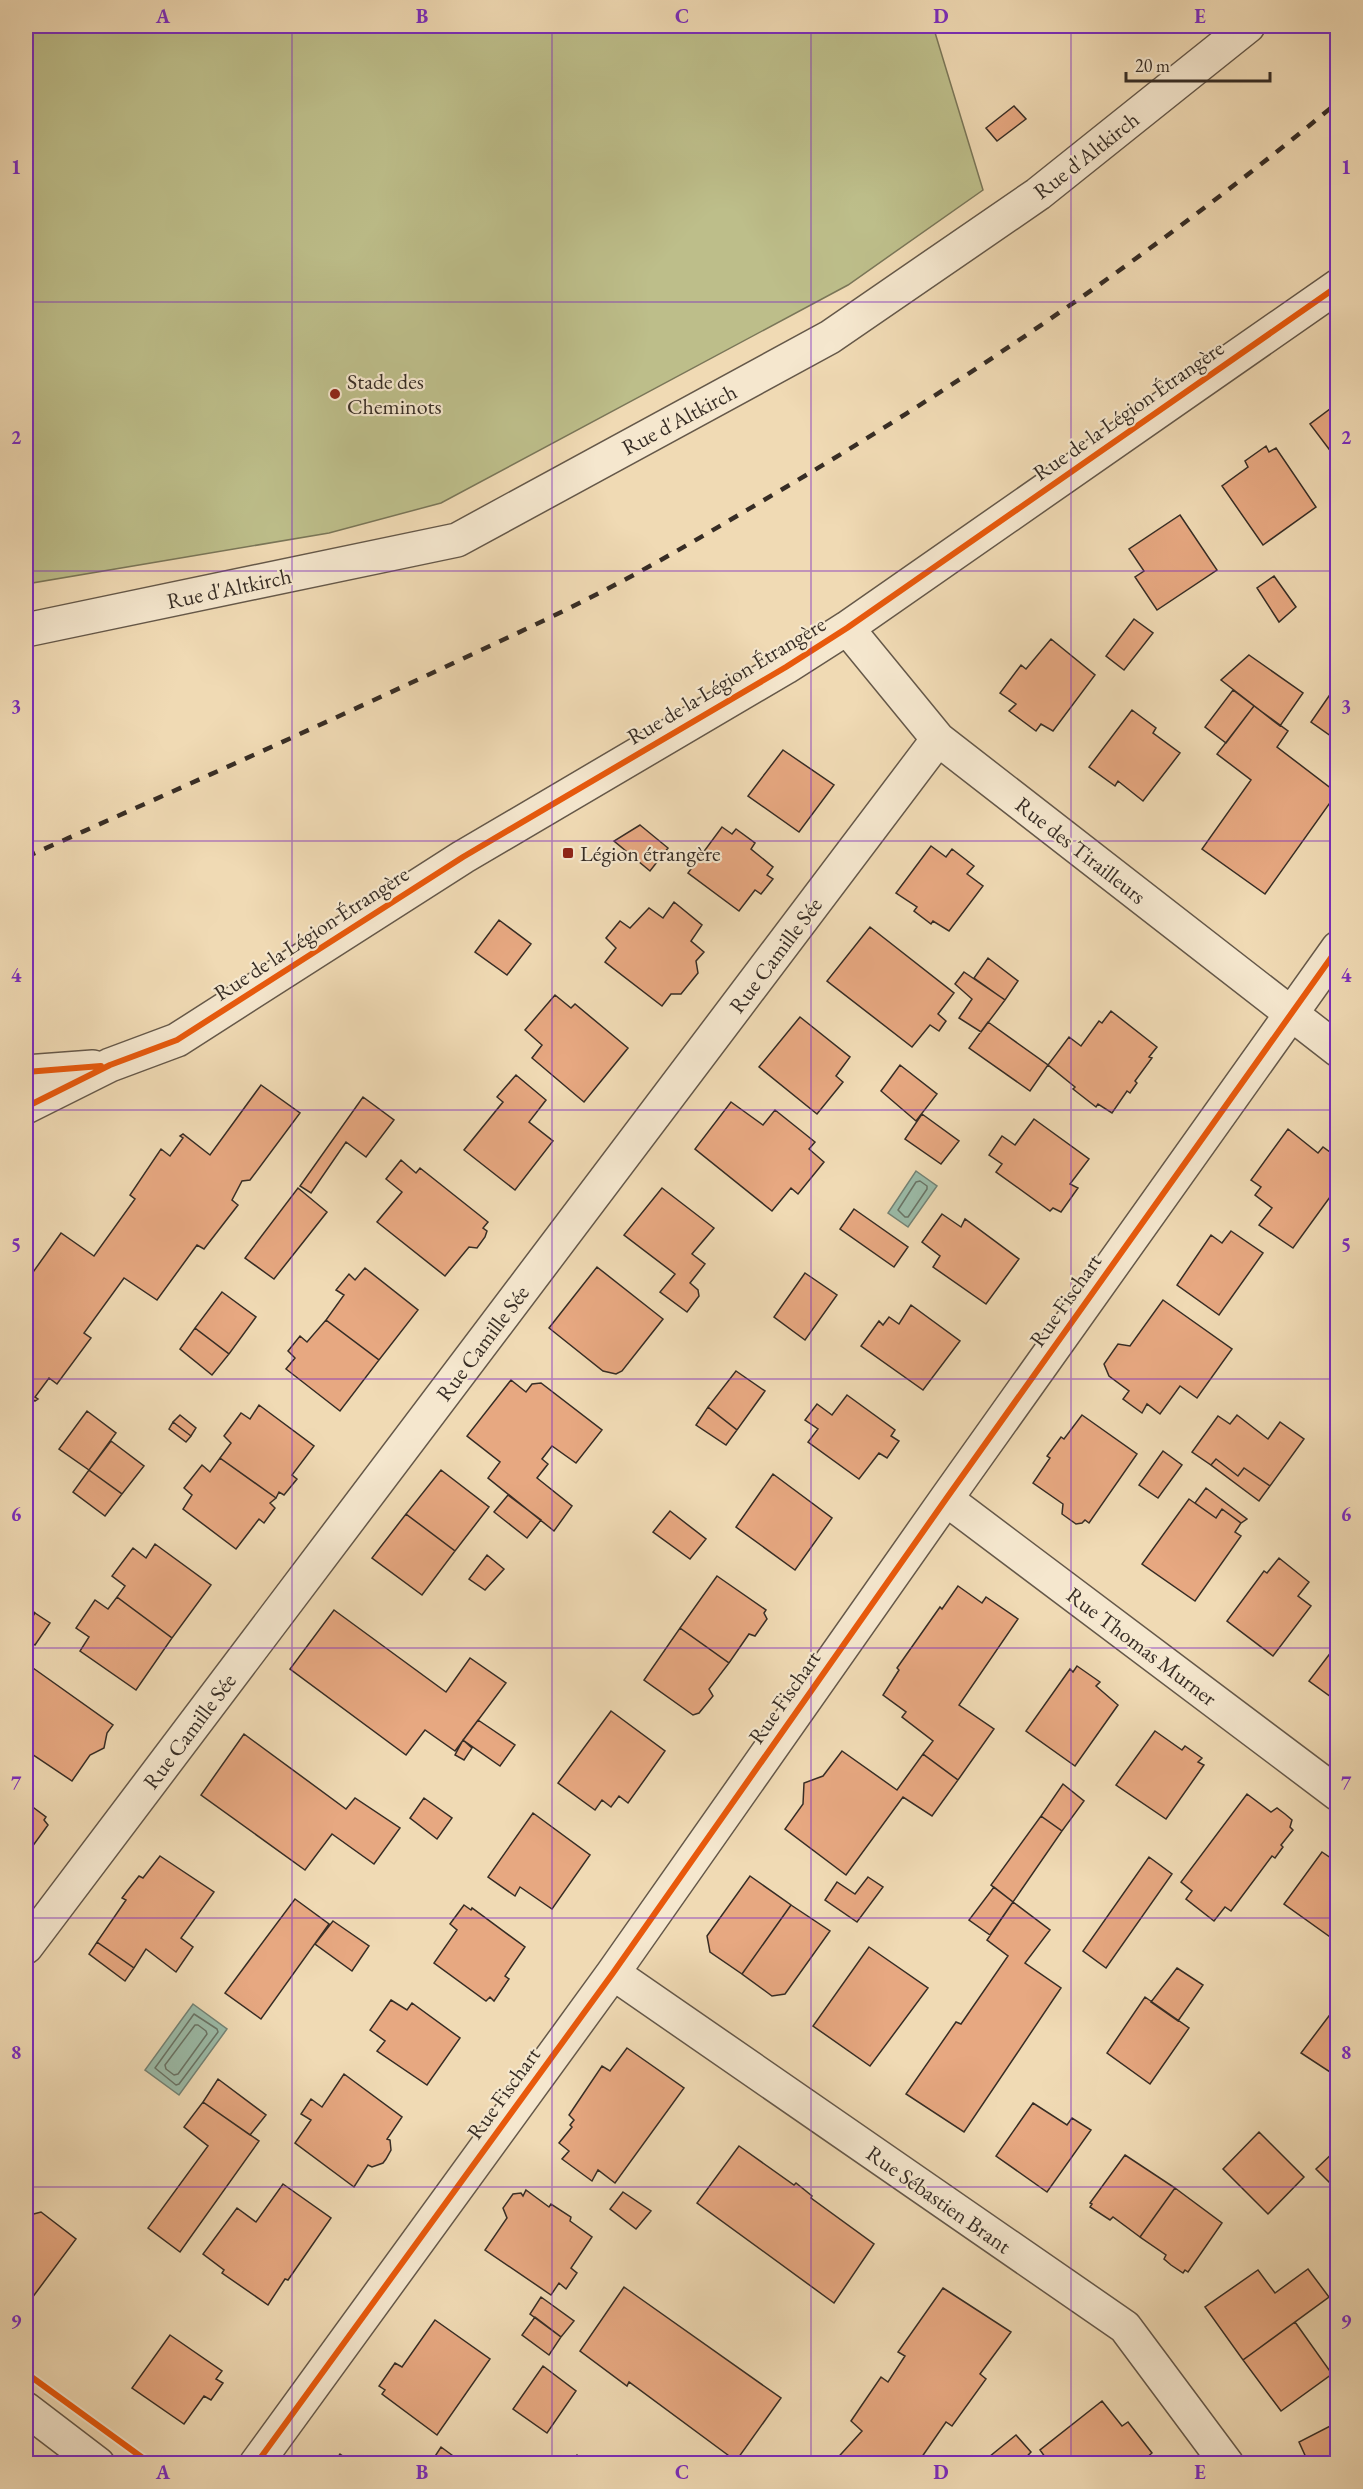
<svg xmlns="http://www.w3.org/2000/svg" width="1363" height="2489" font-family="'EB Garamond',serif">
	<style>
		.pitch { fill: #bdbe8a; stroke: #7a7658; stroke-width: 1.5 }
		.water { fill: #9bbba8; stroke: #738274; stroke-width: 1.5 }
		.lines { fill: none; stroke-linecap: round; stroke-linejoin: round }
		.shore { stroke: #697466; stroke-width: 1.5 }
		.building { fill: #e7a881; stroke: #372d25; stroke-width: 1.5 }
		.minor-casing { stroke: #655849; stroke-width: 36 }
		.minor { stroke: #f5e7ce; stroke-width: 33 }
		.rail { stroke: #372d25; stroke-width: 4.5; stroke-dasharray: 10 10; stroke-linecap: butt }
		.cycleway-casing { stroke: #f5e7ce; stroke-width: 10 }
		.cycleway { stroke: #e8590c; stroke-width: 6 }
		.grid { fill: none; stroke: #7b2cbf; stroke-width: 1.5; stroke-opacity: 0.55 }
		.poi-dot { fill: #8f2418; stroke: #f5e7ce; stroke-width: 2 }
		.labels { text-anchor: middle; stroke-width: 4.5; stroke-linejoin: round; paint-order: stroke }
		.street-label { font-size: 22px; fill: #372d25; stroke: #f5e7ce }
		.poi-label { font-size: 22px; fill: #372d25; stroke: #f5e7ce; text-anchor: start }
		.neatline { fill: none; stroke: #7b2cbf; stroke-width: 2 }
		.grid-label { font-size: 20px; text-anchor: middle; font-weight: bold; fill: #7b2cbf }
	</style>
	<rect width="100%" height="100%" fill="#f0dab4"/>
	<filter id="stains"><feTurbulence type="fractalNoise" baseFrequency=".00333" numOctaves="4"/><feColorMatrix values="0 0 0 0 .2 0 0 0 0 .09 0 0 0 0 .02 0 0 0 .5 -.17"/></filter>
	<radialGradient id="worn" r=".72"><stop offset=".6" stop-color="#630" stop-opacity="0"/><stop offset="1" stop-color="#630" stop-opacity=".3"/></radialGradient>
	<path class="pitch" d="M26,26H933L983,190L848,285L441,503L329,533L26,584Z"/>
	<path class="water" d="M916,1171L937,1186L908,1227L888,1213Z
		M193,2004L227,2029L179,2095L145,2070Z"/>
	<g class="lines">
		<path class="shore" d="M920,1181L927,1186V1189L908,1217H905L898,1210L916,1182Z
			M194,2014L217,2029L218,2032L179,2084L176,2085L155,2068Z
			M195,2025H198L206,2031L207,2034L178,2074L174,2075L166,2069L165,2065Z"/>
	</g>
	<path class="building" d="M1014,106L1026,119L997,141L986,128Z
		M1338,403V461L1310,424Z
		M1266,446L1269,452L1276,448L1316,507L1263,545L1222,486L1248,467L1245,461Z
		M1180,515L1217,570L1157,610L1135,577L1144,571L1129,549Z
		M1274,576L1296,607L1279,622L1257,588Z
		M1134,619L1153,633L1124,670L1106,656Z
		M1051,639L1095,675L1053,731L1041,724L1036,731L1009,711L1016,704L1000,693L1021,665L1026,669Z
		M1249,655L1303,693L1280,726L1221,680Z
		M1338,683V741L1311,722Z
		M1233,690L1254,706L1226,743L1205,727Z
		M1254,706L1288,731L1277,747L1337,793L1265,894L1202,849L1251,780L1217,754Z
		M1132,710L1156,728L1153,733L1180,753L1143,801L1118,781L1115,786L1089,767Z
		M783,750L834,785L799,832L748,796Z
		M640,825L668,848L650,871L614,841Z
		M722,827L732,834L736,829L755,843L751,849L773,867L767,875L773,879L761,894L755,890L739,911L688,873Z
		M931,846L946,857L952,849L974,866L967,874L983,886L949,931L933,921L931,924L914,911L917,907L896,893Z
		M674,902L702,925L691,941L704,952L696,961L698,973L681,994H671L662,1006L605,962L616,948L606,938L620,921L630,928L649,908L663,918Z
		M499,920L531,944L507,975L475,952Z
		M870,927L954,993L938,1014L946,1021L939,1031L930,1025L912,1047L827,981Z
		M988,958L1018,981L1005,1000L974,978Z
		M964,972L1005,1000L981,1032L959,1018L972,999L955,984Z
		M555,995L571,1008L575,1004L628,1048L584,1102L532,1058L542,1045L525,1030Z
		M1111,1011L1157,1047L1149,1057L1152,1058L1135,1081L1137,1083L1130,1093L1127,1091L1112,1113L1098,1104L1096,1107L1073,1089L1075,1087L1048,1065L1069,1037L1081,1046L1099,1021L1102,1023Z
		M800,1017L850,1057L836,1076L843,1082L817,1114L759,1067Z
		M988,1022L1048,1065L1030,1091L969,1048Z
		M900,1065L937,1094L916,1121L881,1091Z
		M516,1075L546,1100L529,1122L553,1141L515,1190L464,1150L503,1102L497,1097Z
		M261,1085L300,1113L250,1180L242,1181L232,1200L238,1205L204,1249L197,1245L157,1300L124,1278L84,1333L91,1338L57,1384L49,1378L35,1397L38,1399L35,1401L26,1394V1282L61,1233L94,1256L135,1199L130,1195L161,1149L170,1156L183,1138L180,1136L183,1134L210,1155Z
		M363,1097L394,1120L366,1157L346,1142L311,1193L300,1186Z
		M731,1102L763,1125L775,1110L815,1142L809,1149L824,1162L798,1194L791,1188L772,1211L695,1149Z
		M922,1114L959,1141L941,1164L905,1139Z
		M1034,1119L1089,1159L1070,1184L1078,1188L1061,1212L1053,1208L1050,1211L996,1172L1002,1164L989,1155L1002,1136L1015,1145Z
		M1288,1129L1318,1153L1323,1147L1338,1158V1186L1293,1248L1259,1225L1272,1208L1255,1195L1261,1187L1251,1180Z
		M401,1160L416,1173L420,1168L488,1222L483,1228L487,1231L485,1237L477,1248L469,1247L445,1276L377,1222L402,1192L386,1179Z
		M298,1188L327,1212L274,1279L245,1258Z
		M662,1188L714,1228L692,1254L705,1264L690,1283L698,1290L699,1296L687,1312L660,1292L675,1274L624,1235Z
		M854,1209L908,1247L894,1267L840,1229Z
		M942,1214L961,1227L965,1219L1019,1259L986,1304L933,1267L940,1256L922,1242Z
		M1231,1231L1263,1253L1219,1315L1177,1285L1211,1235L1222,1243Z
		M597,1267L663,1319L622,1371L616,1374L603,1371L549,1328Z
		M365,1268L418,1310L379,1360L326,1320L344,1295L336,1290L349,1274L355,1280Z
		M805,1273L837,1295L805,1340L774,1317Z
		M222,1292L256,1317L229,1354L195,1328Z
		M1163,1300L1232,1349L1197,1398L1180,1386L1160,1414L1147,1404L1142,1413L1123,1399L1129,1391L1109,1376L1104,1364L1118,1344L1130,1346Z
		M911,1305L960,1341L923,1390L861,1346L879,1321L883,1325L889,1317L899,1324Z
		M326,1320L379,1360L340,1411L286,1369L295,1358L288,1351L300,1336L307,1342Z
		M195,1328L229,1354L212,1375L180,1349Z
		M736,1371L765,1391L737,1430L708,1407Z
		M511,1380L526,1392L532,1384L541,1383L602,1430L576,1463L552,1446L542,1459L548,1464L537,1478L572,1506L554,1531L488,1478L500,1462L467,1436Z
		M847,1395L895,1430L891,1436L899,1441L887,1458L879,1453L859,1479L808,1442L818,1429L805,1420L817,1404L832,1415Z
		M259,1405L314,1446L292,1475L297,1479L284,1495L279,1492L276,1498L220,1458L231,1443L224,1436L241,1413L250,1419Z
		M708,1407L737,1430L726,1445L696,1425Z
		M87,1411L116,1433L89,1470L59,1449Z
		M180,1415L196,1428L191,1436L173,1422Z
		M1082,1415L1137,1454L1089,1523L1085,1520L1082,1523L1076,1524L1062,1514L1063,1504L1033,1483L1050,1458L1047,1456L1053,1448L1061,1437L1064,1439Z
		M1237,1415L1268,1439L1280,1422L1304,1439L1270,1486L1244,1468L1238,1476L1216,1459L1211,1465L1192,1452L1218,1416L1230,1424Z
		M173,1422L191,1436L186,1442L169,1429Z
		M111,1441L144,1466L122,1494L89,1470Z
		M1163,1451L1182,1465L1158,1498L1139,1485Z
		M220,1458L276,1498L270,1503L275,1508L264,1523L259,1519L236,1549L183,1509L192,1495L184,1488L202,1465L210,1472Z
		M1216,1459L1238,1476L1244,1468L1270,1486L1259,1501L1211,1465Z
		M89,1470L122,1494L105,1516L73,1492Z
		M441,1470L489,1507L455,1551L406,1514Z
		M773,1474L832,1518L795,1570L736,1527Z
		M1206,1488L1247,1519L1241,1523L1222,1509L1216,1518L1195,1503Z
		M508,1495L541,1520L527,1538L494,1512Z
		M1189,1499L1216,1518L1222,1509L1241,1523L1235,1532L1241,1536L1195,1601L1142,1564Z
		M670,1511L706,1539L690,1559L653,1532Z
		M406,1514L455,1551L422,1595L372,1558Z
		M155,1544L211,1585L172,1638L117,1597L125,1586L112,1576L133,1548L146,1558Z
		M487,1555L504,1569L485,1590L469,1579Z
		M1279,1558L1309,1582L1298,1596L1311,1606L1273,1656L1227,1621L1264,1571L1267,1573Z
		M717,1576L766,1610L764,1613L767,1619L755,1636L749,1634L729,1663L680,1628Z
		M958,1586L982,1603L986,1597L1018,1619L959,1705L994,1729L958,1780L923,1754L933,1741L902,1717L906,1712L883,1695L899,1670L897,1668L940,1607L942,1609Z
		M117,1597L172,1638L136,1690L80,1651L89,1637L76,1628L95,1600L108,1609Z
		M26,1606L35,1613L26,1626Z
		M334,1610L446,1692L470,1658L506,1683L455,1751L425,1730L406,1755L290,1669Z
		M35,1613L50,1623L35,1645L26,1639V1626Z
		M680,1628L729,1663L709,1689L713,1696L699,1713L693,1715L644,1680Z
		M1338,1643V1702L1309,1681Z
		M26,1663L113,1725L107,1733L104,1748L90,1755L72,1781L26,1750Z
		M1077,1666L1100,1682L1096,1686L1118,1705L1075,1766L1026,1731L1070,1669L1073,1672Z
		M611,1711L665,1751L628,1803L619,1796L611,1807L602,1800L595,1810L558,1783Z
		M478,1720L515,1745L500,1766L463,1740Z
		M1155,1731L1182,1750L1185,1746L1202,1758L1198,1762L1204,1765L1166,1819L1116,1785Z
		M244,1734L346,1809L355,1798L400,1828L374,1864L332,1834L305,1870L201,1795Z
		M463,1740L472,1748L464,1760L455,1755Z
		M842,1751L897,1790L923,1754L958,1780L932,1816L903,1797L846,1875L785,1829L803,1804L804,1783L823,1776Z
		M1063,1784L1084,1801L1062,1831L1041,1816Z
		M1247,1794L1271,1812L1277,1808L1285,1814L1292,1820L1290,1827L1293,1830L1281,1845L1283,1847L1275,1858L1272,1856L1231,1911L1225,1907L1214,1921L1186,1899L1192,1891L1181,1882Z
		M424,1798L452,1818L437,1839L410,1818Z
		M26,1802L46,1817L44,1820L48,1825L32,1847L28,1844L26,1847Z
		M533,1813L590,1855L552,1909L520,1887L515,1896L488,1877Z
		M1041,1816L1062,1831L1013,1902L991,1885Z
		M1322,1852L1338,1863V1932L1333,1939L1284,1904Z
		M160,1856L214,1892L181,1938L193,1947L176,1972L146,1949L134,1968L97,1942L126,1900L122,1898L128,1890L139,1876L143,1878Z
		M1149,1857L1172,1874L1106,1968L1083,1951Z
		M750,1876L791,1905L742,1974L710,1952L707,1936Z
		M868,1877L883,1887L857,1922L825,1900L837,1882L855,1894Z
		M994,1887L1013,1902L990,1935L969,1920Z
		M295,1899L329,1924L261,2019L225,1993Z
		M1013,1902L1050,1930L1025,1963L1061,1988L964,2132L906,2094L956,2022L961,2024L1008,1956L987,1940Z
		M464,1905L471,1910L472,1908L525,1947L505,1976L509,1979L494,2001L490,1997L486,2001L434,1963L457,1930L450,1924Z
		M791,1905L830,1931L785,1994L772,1996L742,1974Z
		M333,1921L369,1946L352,1971L315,1944Z
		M97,1942L134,1968L125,1981L89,1954Z
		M869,1947L928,1988L870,2066L813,2026Z
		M1177,1968L1203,1985L1178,2021L1151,2002Z
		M1145,1997L1189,2028L1150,2084L1107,2053Z
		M391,2000L407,2010L412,2003L460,2038L427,2085L377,2051L385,2041L370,2030Z
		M1338,2004V2063L1330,2072L1301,2053Z
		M627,2048L684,2088L615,2183L598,2170L592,2181L562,2159L569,2151L559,2143L572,2127L570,2125L574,2120L569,2115L602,2066L610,2071Z
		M344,2074L402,2117L387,2139L390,2140L391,2150L386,2159L383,2163L372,2167L368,2165L354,2187L295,2143L311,2120L301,2114L311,2099L322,2107Z
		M218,2079L266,2115L250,2135L203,2102Z
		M203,2102L259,2141L180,2252L148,2228L208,2146L184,2127Z
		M1033,2103L1067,2125L1072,2118L1091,2130L1047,2192L996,2156Z
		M1259,2132L1304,2177L1268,2214L1223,2169Z
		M739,2146L794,2185L796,2183L812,2196L811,2198L874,2244L834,2303L697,2203Z
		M1338,2148V2191L1316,2169Z
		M1125,2155L1175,2188L1140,2237L1113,2217L1110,2220L1090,2207L1092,2204L1090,2203Z
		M283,2184L331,2218L288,2280L285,2279L268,2305L222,2273L224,2270L203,2254L237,2208L256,2222Z
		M1175,2188L1222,2223L1188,2272L1185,2270L1183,2273L1171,2265L1164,2259L1166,2255L1140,2237Z
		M526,2190L549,2207L551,2204L571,2217L570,2221L592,2237L571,2268L577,2273L566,2289L559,2283L551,2295L485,2250L507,2218L503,2208L513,2194L521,2193L523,2196Z
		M623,2192L651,2211L636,2229L610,2209Z
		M41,2212L76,2239L26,2306V2225L30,2215Z
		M1308,2269L1329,2297L1243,2360L1205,2307L1258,2270L1275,2293Z
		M624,2287L781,2398L736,2461L629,2382L627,2386L580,2351Z
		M943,2288L1011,2332L980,2374L986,2379L952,2426L946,2422L917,2464L904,2458L903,2464H832L862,2431L851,2421L881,2377L888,2382L905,2356L898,2352Z
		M541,2297L574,2321L561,2337L530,2314Z
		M535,2317L561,2337L549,2355L522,2335Z
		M435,2320L490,2359L437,2435L382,2394L385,2390L379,2386L395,2363L402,2367Z
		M1295,2322L1332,2374L1281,2411L1243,2360Z
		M170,2335L222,2371L216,2379L223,2383L211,2400L204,2396L184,2424L132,2388Z
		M543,2366L576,2391L547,2433L513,2409Z
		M1102,2401L1122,2426L1128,2422L1152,2453L1139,2464H1050L1040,2450Z
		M1338,2422V2464H1309L1299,2442Z
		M1016,2435L1031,2452L1020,2464H998L989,2457Z
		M441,2447L464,2464H430Z
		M340,2454L354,2464H333Z
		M577,2455L589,2464H571Z"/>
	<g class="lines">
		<g class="minor-casing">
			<path id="minor" d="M847,628L938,739L1338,1050
				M26,630L457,540L830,337L1038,194L1248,26
				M26,1072L93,1067
				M26,1107L110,1065L177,1040L463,857L786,667L847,628L1338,286
				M946,1499L1338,1794
				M26,1947L938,739
				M613,1973L1125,2327L1227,2464
				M26,2409L98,2464
				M256,2464L613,1973L946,1499L1338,948"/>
		</g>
		<use href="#minor" class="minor"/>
		<path class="rail" d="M26,857C156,799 286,741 415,681C487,647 559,615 628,578C680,550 730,520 781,490C976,375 1163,247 1338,102"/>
		<g class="cycleway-casing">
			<path id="cycleway" d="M26,1072L101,1066
				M26,1107L110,1065L177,1040L463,857L786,667L847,628L1338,286
				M26,2373L151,2464
				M256,2464L613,1973L946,1499L1338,948"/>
		</g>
		<use href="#cycleway" class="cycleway"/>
	</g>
	<path class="grid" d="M292,26V2464M552,26V2464M811,26V2464M1071,26V2464M26,302H1338M26,571H1338M26,841H1338M26,1110H1338M26,1379H1338M26,1648H1338M26,1918H1338M26,2187H1338"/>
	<g class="poi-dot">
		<circle cx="335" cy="394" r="6"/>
		<rect x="562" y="847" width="12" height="12" rx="3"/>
	</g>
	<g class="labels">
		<g class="street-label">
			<text transform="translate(1086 155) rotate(-38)" y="8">Rue d'Altkirch</text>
			<text transform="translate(1128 410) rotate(-35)" y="8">Rue de la Légion Étrangère</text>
			<text transform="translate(679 419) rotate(-28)" y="8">Rue d'Altkirch</text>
			<text transform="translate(229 588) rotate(-12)" y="8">Rue d'Altkirch</text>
			<text transform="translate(726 680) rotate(-31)" y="8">Rue de la Légion Étrangère</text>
			<text transform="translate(1081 850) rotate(38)" y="8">Rue des Tirailleurs</text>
			<text transform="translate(311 933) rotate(-33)" y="8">Rue de la Légion Étrangère</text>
			<text transform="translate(775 955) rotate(-53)" y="8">Rue Camille Sée</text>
			<text transform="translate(1065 1300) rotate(-55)" y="8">Rue Fischart</text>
			<text transform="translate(482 1343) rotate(-53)" y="8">Rue Camille Sée</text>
			<text transform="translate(1142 1646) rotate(37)" y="8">Rue Thomas Murner</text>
			<text transform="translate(784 1697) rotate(-55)" y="8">Rue Fischart</text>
			<text transform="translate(189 1731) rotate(-53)" y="8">Rue Camille Sée</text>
			<text transform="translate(503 2093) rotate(-54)" y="8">Rue Fischart</text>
			<text transform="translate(939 2199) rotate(35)" y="8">Rue Sébastien Brant</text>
		</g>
		<g class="poi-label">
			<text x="347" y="389">Stade des<tspan x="347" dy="25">Cheminots</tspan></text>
			<text x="580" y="861">Légion étrangère</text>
		</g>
	</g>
	<rect width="1363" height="2489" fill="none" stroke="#f0dab4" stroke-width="66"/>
	<path d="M1126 72v9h144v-9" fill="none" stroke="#372d25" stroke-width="3"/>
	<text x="1135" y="72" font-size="18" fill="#372d25" stroke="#f5e7ce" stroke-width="4.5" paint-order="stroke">20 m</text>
	<rect x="33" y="33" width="1297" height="2423" class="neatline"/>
	<g class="grid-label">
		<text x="163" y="23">A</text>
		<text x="422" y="23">B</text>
		<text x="682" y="23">C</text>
		<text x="941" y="23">D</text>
		<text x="1200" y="23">E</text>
		<text x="16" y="174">1</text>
		<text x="1346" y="174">1</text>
		<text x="16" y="444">2</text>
		<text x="1346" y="444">2</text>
		<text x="16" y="713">3</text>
		<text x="1346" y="713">3</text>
		<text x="16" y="982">4</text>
		<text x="1346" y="982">4</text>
		<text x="16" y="1251">5</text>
		<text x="1346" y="1251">5</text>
		<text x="16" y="1521">6</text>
		<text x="1346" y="1521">6</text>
		<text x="16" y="1790">7</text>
		<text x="1346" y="1790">7</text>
		<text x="16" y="2059">8</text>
		<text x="1346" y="2059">8</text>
		<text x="16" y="2328">9</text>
		<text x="1346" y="2328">9</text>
		<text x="163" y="2479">A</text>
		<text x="422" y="2479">B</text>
		<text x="682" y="2479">C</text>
		<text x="941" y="2479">D</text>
		<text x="1200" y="2479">E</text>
	</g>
	<rect width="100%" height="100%" filter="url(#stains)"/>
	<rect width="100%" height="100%" fill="url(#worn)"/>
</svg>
